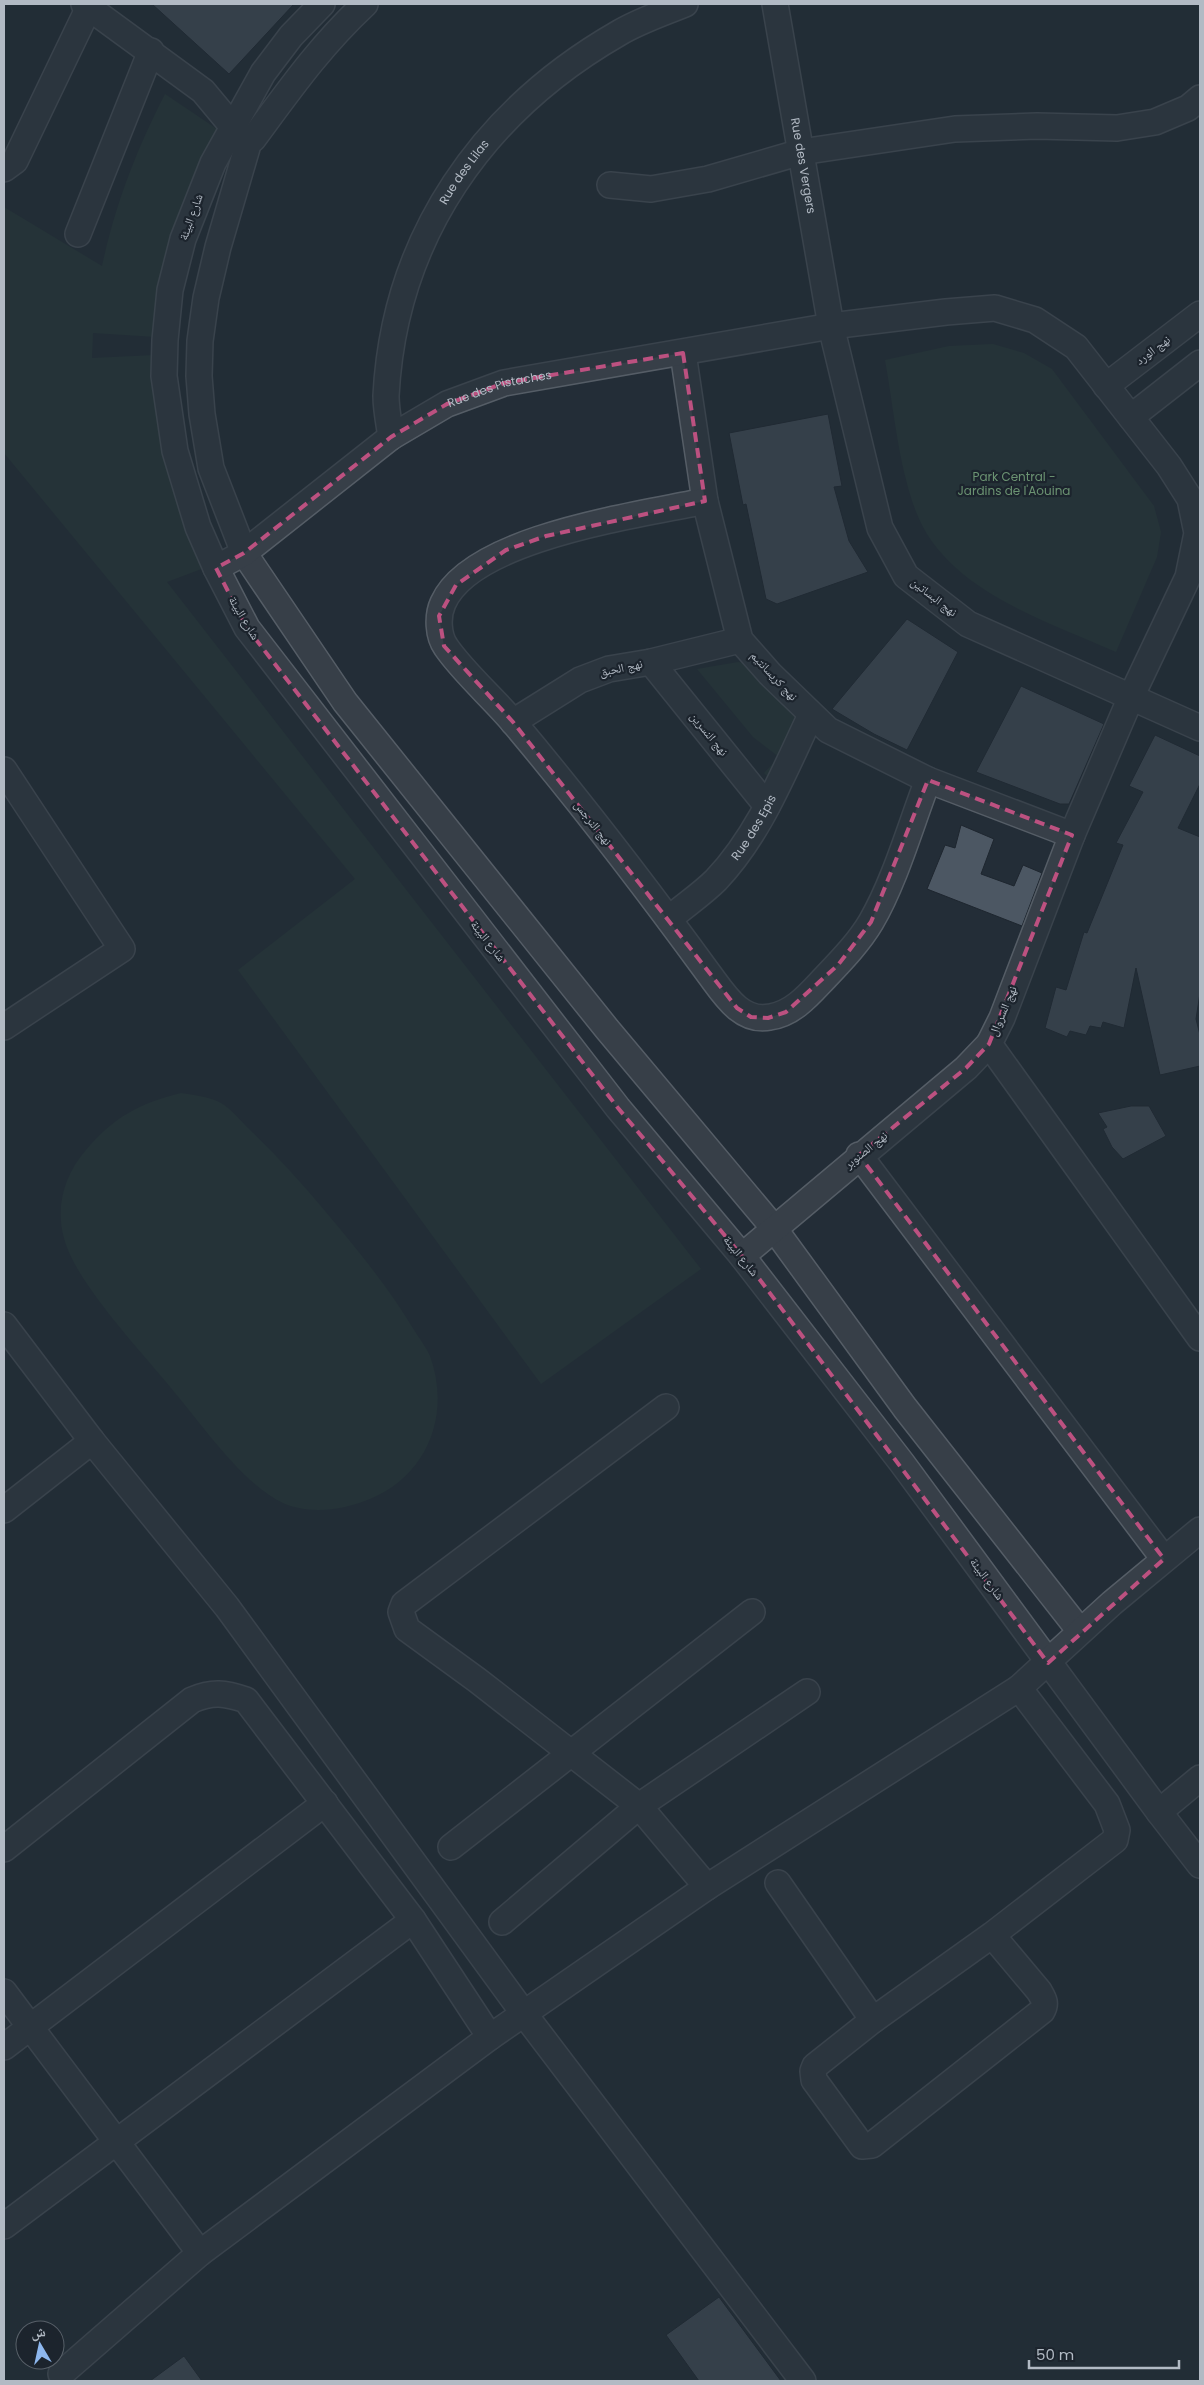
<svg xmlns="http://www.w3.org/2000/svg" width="1204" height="2385" font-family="Poppins,'Noto Naskh Arabic',sans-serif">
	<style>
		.green { fill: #283b3a }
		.building { fill: #4c5763; stroke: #1e262f }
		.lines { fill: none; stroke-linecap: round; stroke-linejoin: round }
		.minor-casing { stroke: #555d66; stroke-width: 28 }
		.minor { stroke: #373f48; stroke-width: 25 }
		.marked { fill: none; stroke: #bc5180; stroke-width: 4; stroke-dasharray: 10 6; stroke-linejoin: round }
		.labels { text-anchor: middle; stroke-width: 4.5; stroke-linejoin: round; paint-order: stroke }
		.street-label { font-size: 12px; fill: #b2bac4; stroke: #1c242d }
		.park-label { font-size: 12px; fill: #6b9372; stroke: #1c242d }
	</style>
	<rect width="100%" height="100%" fill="#232d37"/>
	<path class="green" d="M165,94L217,129L197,174L156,337L93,333L92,358L155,355L204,568L167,582L701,1269L541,1384L238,970L355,879L4,453V207L102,266C116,202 136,151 165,94Z
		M993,344L1024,353L1052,369L1154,506L1161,532L1157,557L1116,652C1045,620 944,590 915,509C898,462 894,410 885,360L949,346Z
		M738,662L752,664L794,711V727L769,778L764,773L779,757L753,737L697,669Z
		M181,1093C193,1095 211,1097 221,1103C231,1109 240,1120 248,1128C275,1154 301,1182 325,1211C357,1249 389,1288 414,1330C419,1338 426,1347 430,1356C451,1414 428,1475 370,1499C343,1510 310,1515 283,1503C243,1485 200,1422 171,1388C141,1351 75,1282 64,1238C55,1206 65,1174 86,1150C114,1117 140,1103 181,1093Z"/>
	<path class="building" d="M152,4H294L229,74Z
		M828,414L842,486L834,487L849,541L868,572L777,604L766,599L746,504L743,505L729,433Z
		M907,619L958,652L907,750L874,734L832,709Z
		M1021,686L1104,724L1069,804H1060L976,772Z
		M1155,735L1200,756V784L1178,828L1200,837V993L1196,1019L1200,1035V1066L1160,1075L1136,968L1124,1028L1103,1022L1101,1028L1090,1026L1086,1035L1070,1031L1067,1037L1045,1028L1056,987L1066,990L1084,932L1087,933L1123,845L1116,843L1143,792L1129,786Z
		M961,825L994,839L981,874L1014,886L1023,865L1042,873L1022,926L927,889L945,845L955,848Z
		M1131,1106H1149L1166,1136L1123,1159L1112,1147L1103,1129L1107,1127L1098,1113Z
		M719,2297L781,2381H699L666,2335Z
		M184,2356L202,2381H150Z"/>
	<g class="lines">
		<g class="minor-casing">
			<g id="minor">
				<path d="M84,4L203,91L233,127"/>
				<path d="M322,4L291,36L263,73L213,163L183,239L170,290L165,340L164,376L175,451L198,527L216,568L247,628L618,1108L742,1256L902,1463L1159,1812L1200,1865"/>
				<path id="s1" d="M775,4L831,326L880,528L906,576L968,624L1200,728"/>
				<path d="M253,139C290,89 320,46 365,4"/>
				<path d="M247,148L218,247L206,298L200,341L199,376L202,414L211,468L244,553L345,702L607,1029L773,1227L905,1408L1080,1631"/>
				<path d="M4,169L15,161L89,7"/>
				<path d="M610,185L651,189L708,179L801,152L955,129L1037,126L1117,128L1155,122L1188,108L1200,98"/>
				<path d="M78,234L151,51"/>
				<path d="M683,353L705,501L740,640L770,674L828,730L928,780L1072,835"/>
				<path d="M1106,386L1200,314"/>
				<path d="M1131,417L1200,363"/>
				<path id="s2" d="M391,437C389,424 386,409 386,396C394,237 483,111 619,33C639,21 663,13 685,4"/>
				<path d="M705,501C640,515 472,537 443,603C437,616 438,636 446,647C463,672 494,699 514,723C582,804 647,889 709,974C724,994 741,1023 770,1017C791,1014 806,998 820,983C838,964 858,944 871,922C895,881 911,824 928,780"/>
				<path id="s3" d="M216,568L244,553L391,437L447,404L504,383L831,326L946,312L995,308L1035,320L1076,347L1169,466L1190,499L1197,533L1188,577L1131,697L1072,835L1002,1018L989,1044L1200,1338"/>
				<path d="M651,662L767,806"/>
				<path d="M513,722L580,680L609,669L651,662L740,640"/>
				<path d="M4,770L122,949L4,1027"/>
				<path id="s4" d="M669,919C684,906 702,894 716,880C760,834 784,771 811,715"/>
				<path d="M859,1155L1164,1559"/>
				<path d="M742,1256L966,1068L989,1044"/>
				<path d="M4,1325L92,1441L227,1607L525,2015L803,2381"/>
				<path d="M666,1407L404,1604L401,1612L407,1629L477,1680L639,1806L707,1887"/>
				<path d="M4,1510L92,1441"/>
				<path d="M1159,1812L1200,1778"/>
				<path d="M451,1847L752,1612"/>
				<path d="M4,1849L192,1700C213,1691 225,1693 246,1700L413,1920L490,2037"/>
				<path d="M778,1883L873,2020"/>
				<path d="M502,1922L639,1806L807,1692"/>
				<path d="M992,1935L1039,1991C1043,1998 1047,2003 1042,2011L872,2145L862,2146L814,2080L813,2071L815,2066L873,2020L992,1935L1115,1840L1117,1830L1107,1804L1019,1688"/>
				<path d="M4,1992L200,2253"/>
				<path d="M4,2047L325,1803"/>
				<path d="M4,2226L413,1920"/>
				<path d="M61,2374L200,2253L490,2037L707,1887L1019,1688L1112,1603L1200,1530"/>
			</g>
		</g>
		<use href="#minor" class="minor"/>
	</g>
	<path d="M0 0H1204V2385H0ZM683,353L705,501L546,536L506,550L456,585L439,616L444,646L513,722L737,1008L751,1017L768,1018L786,1012L838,965L871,922L928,780L1072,835L989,1044L966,1068L859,1155L1164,1559L1048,1663L742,1256L618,1108L247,628L216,568L244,553L391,437L447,404L504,383Z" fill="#232d37" fill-opacity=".55" fill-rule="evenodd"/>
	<path class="marked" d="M683,353L705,501L546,536L506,550L456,585L439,616L444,646L513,722L737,1008L751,1017L768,1018L786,1012L838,965L871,922L928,780L1072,835L989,1044L966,1068L859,1155L1164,1559L1048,1663L742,1256L618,1108L247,628L216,568L244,553L391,437L447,404L504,383Z"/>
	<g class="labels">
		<g class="street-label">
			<text dy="4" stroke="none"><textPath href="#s1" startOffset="164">Rue des Vergers</textPath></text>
			<text dy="4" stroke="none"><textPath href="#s2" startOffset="282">Rue des Lilas</textPath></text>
			<text transform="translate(191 217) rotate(-70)" y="4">شارع البيئة</text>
			<text transform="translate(1153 350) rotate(-37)" y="4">نهج الورد</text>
			<text dy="4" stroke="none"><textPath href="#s3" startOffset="339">Rue des Pistaches</textPath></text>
			<text transform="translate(934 597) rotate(38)" y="4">نهج البساتين</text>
			<text transform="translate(244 618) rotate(59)" y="4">شارع البيئة</text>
			<text transform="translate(621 668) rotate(-12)" y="4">نهج الحبق</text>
			<text transform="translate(774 676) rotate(47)" y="4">نهج كريسانتيم</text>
			<text transform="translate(709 734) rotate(51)" y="4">نهج النسرين</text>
			<text transform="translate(593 823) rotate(52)" y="4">نهج النرجس</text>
			<text dy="4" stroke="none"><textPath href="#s4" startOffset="126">Rue des Epis</textPath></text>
			<text transform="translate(488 941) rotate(52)" y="4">شارع البيئة</text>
			<text transform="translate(1003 1011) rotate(-67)" y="4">نهج السروال</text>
			<text transform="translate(866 1150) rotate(-39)" y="4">نهج الصنوبر</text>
			<text transform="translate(741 1256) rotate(51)" y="4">شارع البيئة</text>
			<text transform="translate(987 1579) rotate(54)" y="4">شارع البيئة</text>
		</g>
		<g class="park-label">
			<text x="1014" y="481">Park Central -<tspan x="1014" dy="14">Jardins de l'Aouina</tspan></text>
		</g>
	</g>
	<rect width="1204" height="2385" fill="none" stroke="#b2bac4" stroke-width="10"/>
	<g transform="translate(40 2345) rotate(351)"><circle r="24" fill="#1c242d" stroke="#586069"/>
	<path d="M0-4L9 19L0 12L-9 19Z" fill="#8db7ee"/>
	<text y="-8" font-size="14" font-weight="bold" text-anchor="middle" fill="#b2bac4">ش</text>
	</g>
	<path d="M1029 2360v8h150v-8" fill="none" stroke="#b2bac4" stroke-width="2.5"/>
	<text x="1036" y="2360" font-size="15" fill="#b2bac4" stroke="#1c242d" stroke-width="4" paint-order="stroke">50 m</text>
</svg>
